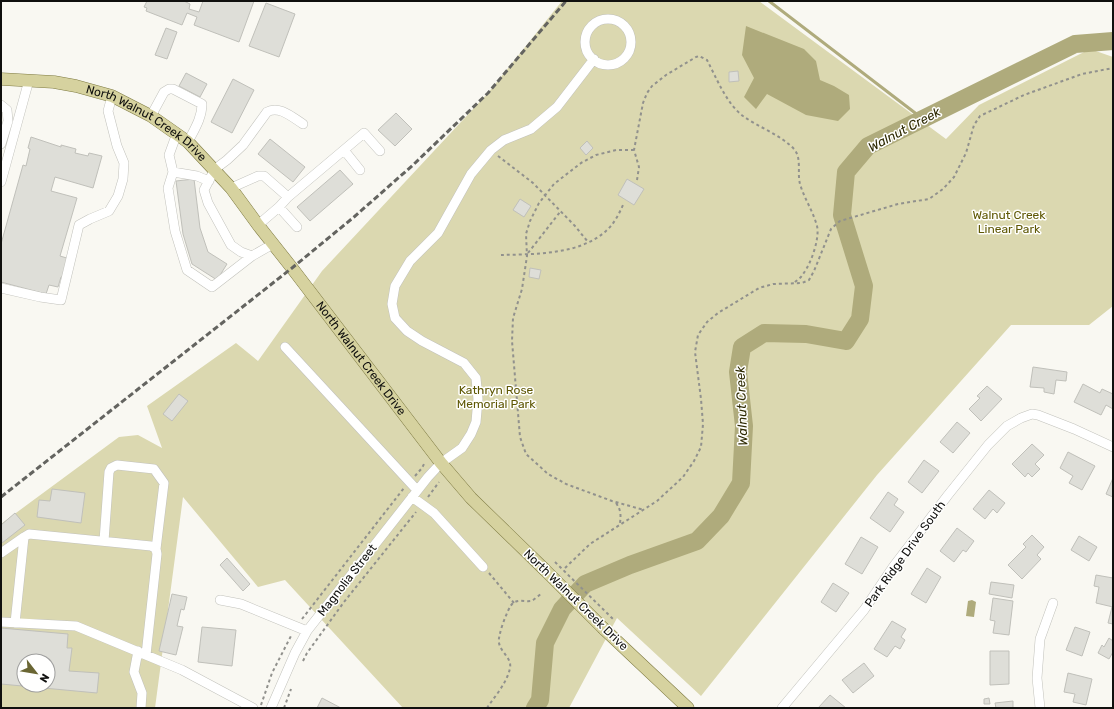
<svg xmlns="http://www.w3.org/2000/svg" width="1114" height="709" font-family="Rubik,sans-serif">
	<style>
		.green { fill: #dbd8b0; fill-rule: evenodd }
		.water { fill: #afab7c }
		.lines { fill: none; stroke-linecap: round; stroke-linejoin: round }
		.stream { stroke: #afab7c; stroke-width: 3 }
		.river { stroke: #afab7c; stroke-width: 18 }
		.building { fill: #deded8; stroke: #c0c0ba; fill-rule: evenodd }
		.minor-casing { stroke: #c2c2bc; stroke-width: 10 }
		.major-casing { stroke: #7f7b43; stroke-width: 13 }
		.path { stroke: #91918d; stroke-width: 2; stroke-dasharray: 3 3; stroke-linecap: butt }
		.minor { stroke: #fff; stroke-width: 9 }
		.major { stroke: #d6d29f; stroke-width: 12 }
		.rail { stroke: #646460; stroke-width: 3; stroke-dasharray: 6 3; stroke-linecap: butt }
		.major-bridge-casing { stroke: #7f7b43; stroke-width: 13; stroke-linecap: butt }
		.path-bridge { stroke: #91918d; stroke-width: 2; stroke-dasharray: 3 3; stroke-linecap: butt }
		.major-bridge { stroke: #d6d29f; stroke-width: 12 }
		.labels { text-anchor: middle; stroke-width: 3; stroke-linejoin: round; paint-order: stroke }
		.street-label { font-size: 12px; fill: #10100e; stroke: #fffffe }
		.park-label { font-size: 12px; fill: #5e5703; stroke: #fffffe }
		.water-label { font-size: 13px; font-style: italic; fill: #2e2a03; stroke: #fffffe }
	</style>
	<rect width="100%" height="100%" fill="#f9f8f2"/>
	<path class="green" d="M562,1H759L946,139L979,105L1090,49L1113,57V306L1089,325H1011L877,475L701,696L617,618L569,708H403L285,580L258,587L183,497L155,708H1V524L119,437L138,435L162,448L147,406L236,343L258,361L322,271L488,93ZM24,661H48V685H24Z"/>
	<path class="water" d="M746,26L804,49L816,61L820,80L834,86L849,95L850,109L838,121L806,115L767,94L756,109L744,97L754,78L742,55Z
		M972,600L976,602L974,617L966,616L968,601Z"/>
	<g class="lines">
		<path class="stream" d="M769,1L923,119"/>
		<path class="river" d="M535,708L540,700L545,643L562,609L585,584L630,565L697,541L721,516L741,483L744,426L738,372L742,347L764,333L806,334L846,341L860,319L864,286L842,215L846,172L868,146L1075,44L1113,41"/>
	</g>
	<path class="building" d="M147,1H184L190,4L189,9L199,12L203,1H254L239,42L194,25L197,17L187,13L182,25L146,11L147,8L144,7Z
		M266,3L295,14L279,57L249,46Z
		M166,28L177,32L167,59L155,55Z
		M738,71L739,81L729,82V72Z
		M186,73L207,84L200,97L179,86Z
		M233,79L254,90L232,133L211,122Z
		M396,113L412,129L395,146L378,130Z
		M31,137L61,147V145L76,149L75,153L88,156L89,153L102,156L93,188L55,177L51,191L77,198L60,256L70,259L65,278L61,277L58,287L49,285L46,294L1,282V244L23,165L26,166L30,149L28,148Z
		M270,139L305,167L293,182L258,154Z
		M587,141L593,148L586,155L580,148Z
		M340,170L353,184L310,221L297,207Z
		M194,179L200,228L208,252L227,264L217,280L192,264L183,234L176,181Z
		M627,179L644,189L634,205L618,195Z
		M520,199L531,206L524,217L513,210Z
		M530,268L541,270L539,279L529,277Z
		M1033,367L1067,372L1066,381L1056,380L1054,394L1044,392V388L1030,387Z
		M1083,384L1100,393L1102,389L1113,394V409L1106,405L1101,415L1074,402Z
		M987,386L1002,399L981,421L969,409L980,398L977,396Z
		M179,394L188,401L172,421L163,414Z
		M957,422L970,433L953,453L940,442Z
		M1032,444L1044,455L1035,464L1040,469L1032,477L1028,473L1025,477L1012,464Z
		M1068,452L1095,466L1082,490L1069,483L1073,476L1060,468Z
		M924,460L939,471L922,493L908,482Z
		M1113,478V497L1106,494Z
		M52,489L85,493L81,523L37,517L39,500L50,501Z
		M989,490L1005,503L997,513L993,509L985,519L973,509Z
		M888,492L898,499L894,505L904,512L890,532L870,518Z
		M15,513L25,525L2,543L1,525Z
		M957,528L974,541L966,552L963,550L954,562L940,551Z
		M1032,535L1044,547L1037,555L1041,559L1022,579L1008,565L1026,547L1023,544Z
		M1079,536L1097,547L1089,561L1071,550Z
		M861,537L878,547L862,574L845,564Z
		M227,558L250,584L243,591L220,565Z
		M927,568L941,577L926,603L911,594Z
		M1096,575L1113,578V607L1096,603L1099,587L1094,586Z
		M991,582L1014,585L1012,598L989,594Z
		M833,583L849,593L836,612L821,602Z
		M172,594L187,597L184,610L181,609L177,626L183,627L176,655L159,651Z
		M993,598L1013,601L1009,635L993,633L995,621L990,620Z
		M1112,607H1113V624L1108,623Z
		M892,621L906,629L901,637L905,640L900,649L895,646L887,657L874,649Z
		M202,627L236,630L232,666L198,662Z
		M1075,627L1090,632L1082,656L1066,650Z
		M1,628L68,634L67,648H72L69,671L99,673L97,693L1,684ZM24,661H48V685H24Z
		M1109,638L1113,641V652L1109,659L1098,653L1102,645L1104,647Z
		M990,651H1009V684L990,685Z
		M864,663L874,676L853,693L842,680Z
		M1068,673L1092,679L1086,705L1073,702L1075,694L1064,692Z
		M830,695L846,708H818Z
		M322,698L341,708H317Z
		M989,698L990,704H984V699Z
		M1013,701V708H996L995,703Z"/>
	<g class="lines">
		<g class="minor-casing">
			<path id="minor" d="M585 42a23 23 0 1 1 46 0a23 23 0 1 1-46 0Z
				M1,105L7,110L8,121L1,144
				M151,116L164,92L169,89H173L202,104C202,118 194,130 188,142
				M177,133L169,155L173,172L197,176L209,181
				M344,150L360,170
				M173,172L168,188L175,231L187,270L212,287L252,256
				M1,182L29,80
				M231,188L258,176H264L288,197
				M279,207L297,227
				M258,225L279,207L288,197L364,133L380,151
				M273,244L252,256L241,252L231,245L208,203L204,190L215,169L227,160L243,145L267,112C279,105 292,117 303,124
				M1,288L40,297L61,300L79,225L90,219L109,211L118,196L123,179L124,163L117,146L108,111L112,96
				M285,347L417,490
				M412,497L434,513L483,567
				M104,541L109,472L111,468L117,465L154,469L164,483L156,549
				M1,553L24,537
				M220,600L241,604L307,631
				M1,622L76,626L182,670L253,708
				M15,623L24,537L29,534L151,546L156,549L157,554L146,655
				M138,651L134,672L142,693L141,708
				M271,708L295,653L307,631L428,477L441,463L462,448L471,434L476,422L478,399L476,378L464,363L422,341L407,331L395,318L392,304L395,286L410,261L438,233L471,174L491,150L504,140L531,129L557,107L594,59
				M782,708L864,610L893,567L948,495L988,445L1007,426L1021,418L1032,414L1038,415L1074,429L1113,447
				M1040,708L1037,678L1040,639L1053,603"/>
		</g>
		<g class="major-casing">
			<g id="major">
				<path id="s1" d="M1,79L54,82L76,86L112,96L151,116L188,142L231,188L258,225L292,268L441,463L471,498L544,569"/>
				<path d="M604,629L688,708"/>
			</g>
		</g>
		<path class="path" d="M634,150H616L596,155L581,163L554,184L539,203L530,221L526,234L527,256L522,289L513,318L512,341L520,437L526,454L548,474L566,484L612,501L644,510
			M498,156L533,183L575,226L588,242
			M637,180L639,167L634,150L643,103L647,93L652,86L666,75L696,57L699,56L707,60C717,79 726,103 743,116C758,127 781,135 794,149C802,158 797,173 800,184C804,198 813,211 817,226C820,238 811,264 803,274C801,278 797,280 794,283
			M528,253L560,212
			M501,255C535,254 579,255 606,231C614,224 619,214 623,205
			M415,476L422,468L424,464
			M428,497L439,482
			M616,503C621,510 621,515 620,523
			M565,568L590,544L657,501L683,477L694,461L701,447L703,424L701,399L695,352L698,335L707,322L718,313L759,288L773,284L802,283L809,280L814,271L831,229L840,221L898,204L929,199L943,189L954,177L966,153L974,125L980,116L1024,95L1082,74L1113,68
			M489,573L514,603
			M302,619L404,488
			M303,661L307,653L344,602L416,512
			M261,705L272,673L292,634
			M284,708L291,689
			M487,708C495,696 507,683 510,668C512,658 501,653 499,643C497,637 508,607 513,603C519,599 525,602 531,601C534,600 538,596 541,594"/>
		<use href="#minor" class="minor"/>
		<use href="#major" class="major"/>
		<path class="rail" d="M1,497L292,268L354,217L413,165L488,93L566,1"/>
		<g class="major-bridge-casing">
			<path id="major-bridge" d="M544,569L604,629"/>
		</g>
		<path class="path-bridge" d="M555,562L613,619"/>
		<use href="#major-bridge" class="major-bridge"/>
	</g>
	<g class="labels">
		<g class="street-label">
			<text dy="4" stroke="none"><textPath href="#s1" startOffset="156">North Walnut Creek Drive</textPath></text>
			<text dy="4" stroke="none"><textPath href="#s1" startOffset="479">North Walnut Creek Drive</textPath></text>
			<text transform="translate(905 554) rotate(-54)" y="4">Park Ridge Drive South</text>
			<text transform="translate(347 580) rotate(-52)" y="4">Magnolia Street</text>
			<text transform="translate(576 600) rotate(44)" y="4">North Walnut Creek Drive</text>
		</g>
		<g class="park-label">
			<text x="1009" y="219">Walnut Creek<tspan x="1009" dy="14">Linear Park</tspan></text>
			<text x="496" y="394">Kathryn Rose<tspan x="496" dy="14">Memorial Park</tspan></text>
		</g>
		<g class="water-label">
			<text transform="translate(904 129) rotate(-28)" y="5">Walnut Creek</text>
			<text transform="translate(741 406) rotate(-92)" y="5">Walnut Creek</text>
		</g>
	</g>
	<rect width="1114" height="709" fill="none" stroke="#10100e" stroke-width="4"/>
	<g transform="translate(36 673) rotate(121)"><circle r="19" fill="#fffffe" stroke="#9f9f9e"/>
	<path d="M0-3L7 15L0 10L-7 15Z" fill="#6a6633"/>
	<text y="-6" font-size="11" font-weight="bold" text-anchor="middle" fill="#10100e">N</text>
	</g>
</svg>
